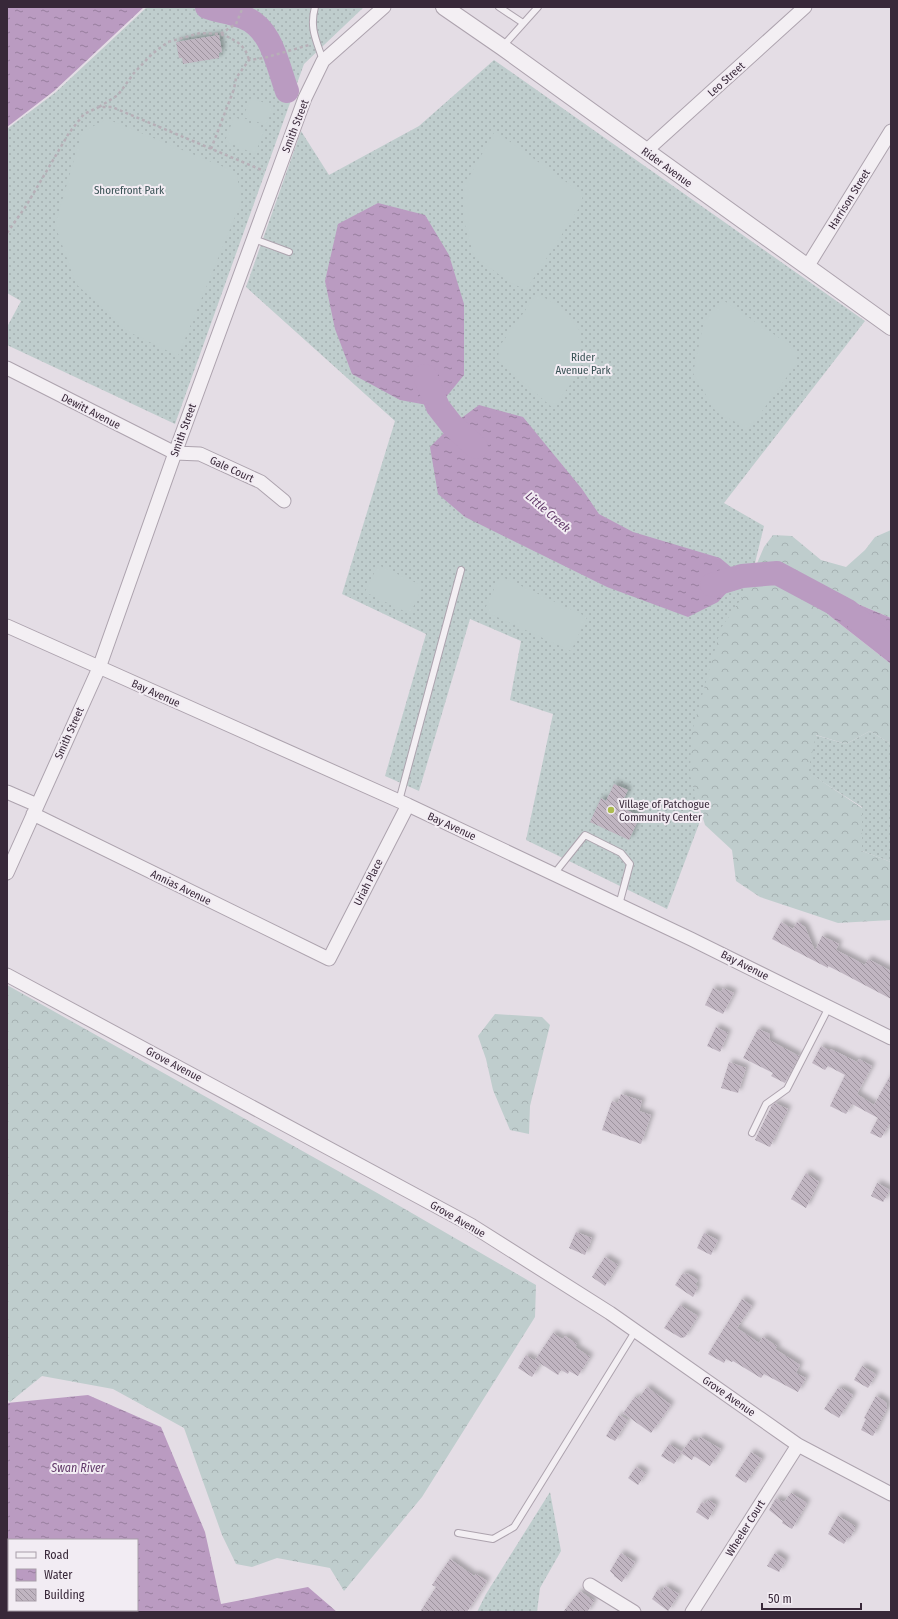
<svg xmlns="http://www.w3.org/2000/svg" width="898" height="1619" font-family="'Fira Sans Condensed',sans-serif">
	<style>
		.grass { fill: url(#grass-dots) }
		.forest { fill: url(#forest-crowns) }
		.pitch { fill: #bfcdcd }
		.water { fill: url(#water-ripples); fill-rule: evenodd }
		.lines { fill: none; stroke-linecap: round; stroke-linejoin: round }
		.river { stroke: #ba9bc1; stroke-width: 24 }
		.building { fill: url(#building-back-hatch); filter: url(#shadow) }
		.service-casing { stroke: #ada3ae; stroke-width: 8 }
		.minor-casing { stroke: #ada3ae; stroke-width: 15 }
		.tertiary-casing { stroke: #ada3ae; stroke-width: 18 }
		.path { stroke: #b7afb7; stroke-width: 2.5; stroke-dasharray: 3 3; stroke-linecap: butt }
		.service { stroke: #f3eff3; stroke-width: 6 }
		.minor { stroke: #f3eff3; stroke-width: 13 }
		.tertiary { stroke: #f3eff3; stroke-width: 16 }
		.poi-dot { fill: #adbc4f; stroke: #f2ecf3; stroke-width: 1.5 }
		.labels { text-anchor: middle; stroke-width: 4; stroke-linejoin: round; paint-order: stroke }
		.street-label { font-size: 11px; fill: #382839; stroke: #f2ecf3 }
		.park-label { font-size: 11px; fill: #375053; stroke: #f2ecf3 }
		.poi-label { font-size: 11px; fill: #382839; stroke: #f2ecf3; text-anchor: start }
		.water-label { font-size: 12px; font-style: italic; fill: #603868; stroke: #f2ecf3 }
	</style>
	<defs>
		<pattern id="grass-dots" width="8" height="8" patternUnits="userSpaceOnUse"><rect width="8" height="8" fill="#bfcdcd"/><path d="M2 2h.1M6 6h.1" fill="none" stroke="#a5b0b1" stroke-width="1.8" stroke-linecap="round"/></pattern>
		<pattern id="forest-crowns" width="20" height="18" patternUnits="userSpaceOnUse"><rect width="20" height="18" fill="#bfcdcd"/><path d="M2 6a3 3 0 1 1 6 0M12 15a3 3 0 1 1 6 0" fill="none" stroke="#a5b0b1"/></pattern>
		<pattern id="water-ripples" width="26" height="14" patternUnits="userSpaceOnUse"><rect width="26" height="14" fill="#ba9bc1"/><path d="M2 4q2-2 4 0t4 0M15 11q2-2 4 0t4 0" fill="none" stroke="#987e9e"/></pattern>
		<pattern id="building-back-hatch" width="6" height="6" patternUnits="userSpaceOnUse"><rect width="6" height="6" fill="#c0b5c1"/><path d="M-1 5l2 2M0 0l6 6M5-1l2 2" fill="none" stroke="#9d939e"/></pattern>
		<filter id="shadow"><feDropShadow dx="3.5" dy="-3.5" stdDeviation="2" flood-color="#0004"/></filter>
	</defs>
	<rect width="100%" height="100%" fill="#e4dde5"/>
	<path class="grass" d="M147,7H364L304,64L175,424L7,345V327L21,301L7,293V129L56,92Z
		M494,60L865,321L724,503L764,526L746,600L697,734L699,824L667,909L526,840L553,714L510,700L521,641L470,619L419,791L385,776L426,634L342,594L395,421L246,287L301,131L329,175L419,126Z
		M870,731L891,744V862L862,851V807L807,772L815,735L846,744Z
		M550,1492L561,1551L540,1588L537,1612H477L486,1594Z"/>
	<path class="forest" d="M891,530V618L834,594L817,602L830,616L891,664V744L870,731L846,744L816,735L808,772L862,808V851L891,862V920L838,923L760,897L736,881L732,850L705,825L690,776L691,735L721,628L743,596L764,547L773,535L792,536L821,560L846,567L865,550L875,537Z
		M7,985L379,1194L536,1285L535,1317L422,1497L344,1591L330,1568L277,1558L252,1567L236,1564L222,1535L184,1428L113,1389L42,1376L10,1402L7,1399Z
		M495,1014L542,1017L550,1025L530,1106L529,1134L510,1130L493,1090L486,1059L478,1036Z"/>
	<path class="pitch" d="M251,98L273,106L266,125L243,117Z
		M234,117L265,129L255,154L225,141Z
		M107,119L236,172L242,200L178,356L129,332L76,284L55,225L82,132Z
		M495,131L583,194L581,205L526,290L509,282L474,256L463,218L465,184Z
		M537,294L562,307L580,331L581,370L553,408L498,361L499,347Z
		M723,300L797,350V363L749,429L716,412L693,373L704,321Z
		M378,565L423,586L410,614L365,592Z
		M500,576L587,617L571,651L484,611Z"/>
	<path class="water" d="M7,7H144L54,91L7,127Z
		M378,203L425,215L449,255L464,304V375L438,407L400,400L352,374L335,329L325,281L338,224Z
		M479,405L523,417L582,489L599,514L633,532L720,558L742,576L718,602L688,617L607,587L465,517L438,494L430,447L452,425Z
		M834,594L891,618V664L830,616L816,602Z
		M88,1395L161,1427L205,1532L221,1604L308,1587L337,1612H7V1403ZM9,1540H137V1610H9Z"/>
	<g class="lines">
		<path class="river" d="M207,7C218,11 231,12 243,17C272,28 277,64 287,91
			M425,376L438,407L452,425L476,447
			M712,585L742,576L777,573L848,611L891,648"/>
	</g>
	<path class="building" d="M219,35L222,52L219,53V58L183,64L182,58H179L176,42Z
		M614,784L628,790L620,807L640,816L629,840L590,822L601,798L606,801Z
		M781,922L793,929L797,922L805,927L815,951L822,936L839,944L836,950L865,965L868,959L891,971V999L840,972L828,966V968L772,939Z
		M713,988L721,992L723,988L734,993L723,1014L705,1005Z
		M716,1027L728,1033L720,1052L707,1046Z
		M758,1029L770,1034L769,1040L799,1056L785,1083L771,1076L773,1073L743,1058Z
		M821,1046L830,1051V1049L837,1052L857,1062L859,1059L872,1066L857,1094L874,1105L891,1074V1122L881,1138L870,1133L878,1118L852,1104L846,1114L830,1106L845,1075L828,1066L825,1070L812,1063Z
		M729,1062L746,1068L738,1093L721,1088Z
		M621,1094L642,1101L639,1111L651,1115L641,1144L602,1130L612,1101L618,1103Z
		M775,1103L788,1109L770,1147L755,1140L772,1105Z
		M806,1173L819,1182L806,1208L791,1199Z
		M877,1183L890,1190L883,1202L871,1196Z
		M576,1232L592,1238L585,1255L569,1248Z
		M704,1233L718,1240L711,1255L697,1248Z
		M605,1257L618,1265L605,1286L592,1277Z
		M683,1273L686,1275L687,1273L698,1280L695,1285L698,1287L693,1297L675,1285Z
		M742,1299L752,1306L737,1328L759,1343L763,1337L777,1346L775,1349L800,1365L796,1373L806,1378L798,1392L764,1374L761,1378L733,1361L732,1362L726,1359L724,1363L708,1354Z
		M680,1305L698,1316L685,1337L681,1338L664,1328Z
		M553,1333L562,1339L565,1336L577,1344L575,1347L590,1357L578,1376L569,1371L568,1374L561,1370L558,1375L535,1360Z
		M526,1355L540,1364L532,1377L518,1368Z
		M862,1366L876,1374L868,1388L854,1380Z
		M647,1387L671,1405L651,1433L623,1413L635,1397L638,1399Z
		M838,1388L841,1390L842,1388L853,1395L839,1418L824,1409Z
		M876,1396L886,1402L887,1408L873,1436L861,1430L866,1419L864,1418Z
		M619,1415L628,1420L615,1441L606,1436Z
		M700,1437L721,1449L710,1466L694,1456L692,1460L681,1453L691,1439L697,1442Z
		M669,1444L682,1452L674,1464L661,1456Z
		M751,1452L762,1459L746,1483L735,1476Z
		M636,1467L646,1473L638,1485L628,1478Z
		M791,1493L807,1503L792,1529L782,1523L783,1521L769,1510L776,1498L784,1502Z
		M708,1500L716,1505L708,1520L696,1512L702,1502L705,1504Z
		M838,1516L855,1526V1529L850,1538L848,1537L844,1544L828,1534Z
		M621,1553L635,1562L622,1582L614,1576V1575L610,1571Z
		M775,1553L786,1560L779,1572L767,1566Z
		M450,1559L474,1576L476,1574L487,1581L467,1612H420L436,1587L432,1585Z
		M665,1586L679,1594L668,1611L652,1599L658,1589L662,1592Z
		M580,1591L594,1601L588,1611L589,1612H563Z"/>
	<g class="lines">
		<g class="service-casing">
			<path id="service" d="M315,7C309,29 317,41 323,61
				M499,7L523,23
				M503,46L538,7
				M254,239L289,252
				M399,801L461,570
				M554,874L585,835L621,853L630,864L619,905
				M752,1133L766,1104L787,1089L829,1007
				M458,1533L493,1539L514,1527L636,1330"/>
		</g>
		<g class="minor-casing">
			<path id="minor" d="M646,151L805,7
				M807,267L891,131
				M7,368L175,453L200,454L261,482L284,501
				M7,626L408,805L691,939L891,1038
				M7,792L37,805
				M33,814L329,959L408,805
				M7,873L99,668L175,453L305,98L323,61L384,7
				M7,975L471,1225L610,1313L798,1445L891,1494
				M590,1585L634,1612
				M692,1612L798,1445"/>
		</g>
		<g class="tertiary-casing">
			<path id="tertiary" d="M444,7L502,47L891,327"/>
		</g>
		<path class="path" d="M221,34C235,40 245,44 249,60
			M99,107L118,95L134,73L152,54L168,42L200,33L220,34L236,24L243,7
			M211,149L234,89L236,78L249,60L264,58L309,45
			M7,233L26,206L69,133L84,114L99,107H112L264,171"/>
		<use href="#service" class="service"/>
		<use href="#minor" class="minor"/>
		<use href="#tertiary" class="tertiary"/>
	</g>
	<circle class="poi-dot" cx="611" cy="810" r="4"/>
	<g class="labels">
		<g class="street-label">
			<text transform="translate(726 79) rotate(-42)" y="4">Leo Street</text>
			<text transform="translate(295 126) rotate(-69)" y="4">Smith Street</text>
			<text transform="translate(667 167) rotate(36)" y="4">Rider Avenue</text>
			<text transform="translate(849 199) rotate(-58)" y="4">Harrison Street</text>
			<text transform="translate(91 411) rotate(27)" y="4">Dewitt Avenue</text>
			<text transform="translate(183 430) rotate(-70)" y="4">Smith Street</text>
			<text transform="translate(232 469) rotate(25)" y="4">Gale Court</text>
			<text transform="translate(156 693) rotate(24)" y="4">Bay Avenue</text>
			<text transform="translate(69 733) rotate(-66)" y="4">Smith Street</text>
			<text transform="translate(452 826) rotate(25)" y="4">Bay Avenue</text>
			<text transform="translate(368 882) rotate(-63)" y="4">Uriah Place</text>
			<text transform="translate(181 887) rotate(26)" y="4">Annias Avenue</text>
			<text transform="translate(745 965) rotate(27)" y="4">Bay Avenue</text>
			<text transform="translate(174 1064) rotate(28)" y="4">Grove Avenue</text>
			<text transform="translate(458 1219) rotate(30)" y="4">Grove Avenue</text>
			<text transform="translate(729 1396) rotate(35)" y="4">Grove Avenue</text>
			<text transform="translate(745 1528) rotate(-58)" y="4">Wheeler Court</text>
		</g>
		<g class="park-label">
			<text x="129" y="194">Shorefront Park</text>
			<text x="583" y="361">Rider<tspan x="583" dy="13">Avenue Park</tspan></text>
		</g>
		<g class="poi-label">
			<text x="619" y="808">Village of Patchogue<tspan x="619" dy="13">Community Center</tspan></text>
		</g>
		<g class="water-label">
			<text transform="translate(548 512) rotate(41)" y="4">Little Creek</text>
			<text x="78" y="1472">Swan River</text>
		</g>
	</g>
	<rect width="898" height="1619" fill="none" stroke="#382839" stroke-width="16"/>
	<rect x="8" y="1539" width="130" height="72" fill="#f2ecf3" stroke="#a89ea9"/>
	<rect x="16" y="1552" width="20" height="6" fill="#f3eff3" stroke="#a89ea9"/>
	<text x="44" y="1559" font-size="12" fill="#382839">Road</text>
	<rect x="16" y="1569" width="20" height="12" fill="url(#water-ripples)" stroke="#a89ea9"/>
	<text x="44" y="1579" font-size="12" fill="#382839">Water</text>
	<rect x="16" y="1589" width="20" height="12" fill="url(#building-back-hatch)" stroke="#a89ea9"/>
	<text x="44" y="1599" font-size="12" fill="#382839">Building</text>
	<path d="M762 1603v6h99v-6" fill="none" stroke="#382839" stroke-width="2"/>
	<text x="768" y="1603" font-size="12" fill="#382839" stroke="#f2ecf3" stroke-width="3" paint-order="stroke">50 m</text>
</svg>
